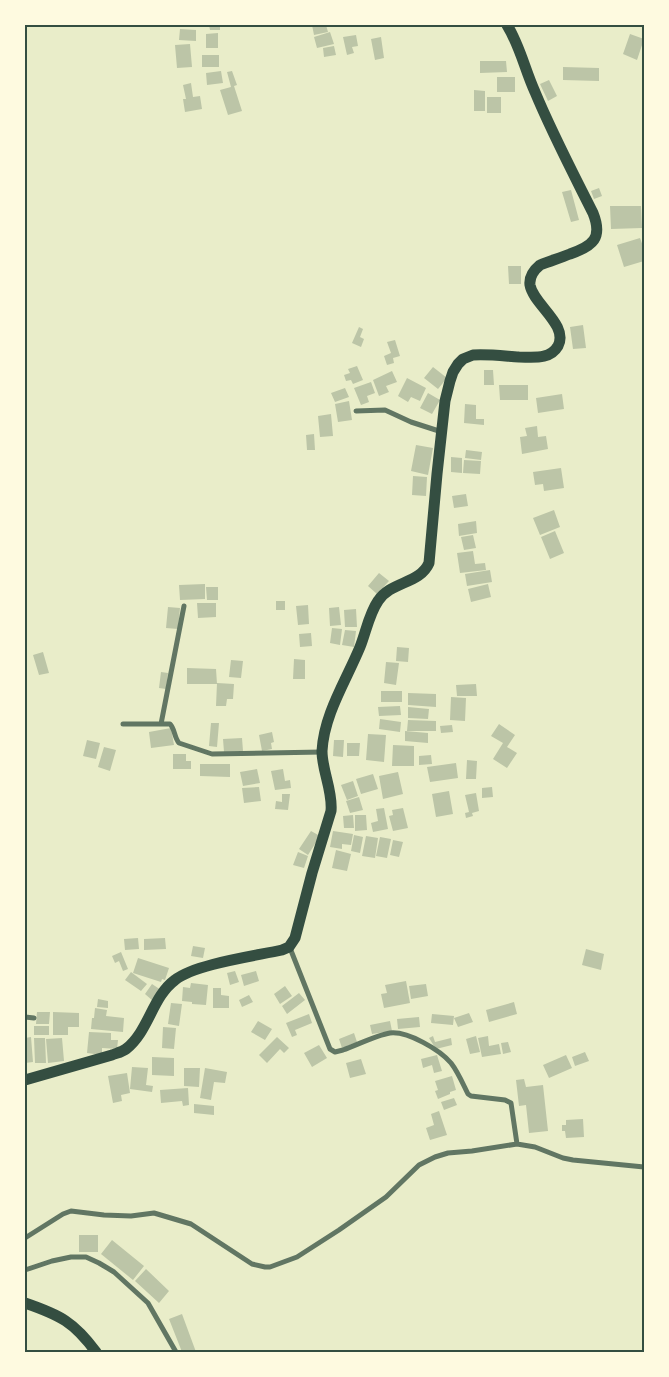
<svg xmlns="http://www.w3.org/2000/svg" width="669" height="1377" font-family="Poppins,sans-serif">
	<style>
		.building { fill: #bcc5a7 }
		.lines { fill: none; stroke-linecap: round; stroke-linejoin: round }
		.minor { stroke: #617663; stroke-width: 5 }
		.primary { stroke: #344e41; stroke-width: 11 }
		.neatline { fill: none; stroke: #344e41; stroke-width: 2 }
	</style>
	<rect width="100%" height="100%" fill="#e9edc9"/>
	<path class="building" d="M209,25H220V30H210Z
		M312,25H326L328,32L314,35Z
		M180,29L196,30V41L179,40Z
		M330,32L334,44L317,48L314,37Z
		M218,33V48H206V34Z
		M630,34L644,39L637,60L623,54Z
		M356,35L358,46L352,47L354,53L347,55L343,37Z
		M381,37L384,58L375,60L371,39Z
		M190,44L192,67L177,68L175,45Z
		M334,46L336,55L324,57L323,48Z
		M202,55H219V67H202Z
		M480,61H506L507,72L480,73Z
		M563,67L599,68V81L563,80Z
		M221,71L223,83L207,85L206,73Z
		M232,71L237,85L234,86L242,111L228,115L220,90L231,87L227,72Z
		M497,77H515V92H497Z
		M549,80L557,96L548,101L540,84Z
		M191,83L193,97L200,96L202,109L185,112L183,99H186L183,85Z
		M474,90L485,91V111H474Z
		M487,97H501V113H487Z
		M599,188L602,196L594,199L591,191Z
		M571,190L579,220L571,222L562,192Z
		M610,206H641L642,228L611,229Z
		M640,238L644,249V261L624,267L617,245Z
		M508,266H521V284H509Z
		M583,325L586,348L573,349L570,327Z
		M359,327L363,329L360,337L364,339L361,347L352,343Z
		M395,340L400,356L393,358L394,363L387,365L384,356L391,353L387,342Z
		M357,366L363,380L353,384L351,380L346,381L344,375L350,373L348,369Z
		M433,367L447,378L438,389L424,378Z
		M484,370H493L494,385H484Z
		M392,371L397,382L386,386L389,392L379,396L373,380Z
		M407,378L426,388L420,401L411,397L408,402L398,396Z
		M371,382L375,393L367,396L369,402L361,405L354,388Z
		M499,385H528V400H500Z
		M345,388L349,397L335,402L331,393Z
		M428,393L440,400L432,414L420,408Z
		M562,394L564,409L538,413L536,398Z
		M349,401L352,420L338,422L335,404Z
		M465,404L476,405V419H484V425L464,423Z
		M331,414L333,436L320,437L318,416Z
		M537,426L538,437L546,436L548,449L522,454L520,437L527,436L525,428Z
		M314,434L315,450H307L306,435Z
		M416,445L433,448L428,475L411,471Z
		M466,450L482,452L481,460L465,458Z
		M451,457L462,458V473L451,472Z
		M464,460L481,461L480,474L463,473Z
		M561,468L564,488L544,491L543,484L535,485L533,472Z
		M413,476L427,477L426,496L412,495Z
		M466,494L468,506L454,508L452,496Z
		M554,510L560,527L540,535L533,518Z
		M476,521L477,533L459,536L458,524Z
		M555,531L564,553L550,559L541,537Z
		M473,535L476,548L464,550L461,537Z
		M473,551L475,564L485,563L486,570L460,573L457,553Z
		M490,570L492,582L467,586L465,574Z
		M379,573L389,581L377,594L368,586Z
		M205,584V599L180,600L179,585Z
		M488,584L491,597L471,602L468,589Z
		M206,587H218V600H207Z
		M276,601H285V610H276Z
		M197,603H216V617L198,618Z
		M308,605L309,624L298,625L296,606Z
		M168,607L180,608L178,629L166,628Z
		M339,607L341,625L330,626L329,608Z
		M356,609L357,627H345L344,610Z
		M332,628L342,629L340,645L330,643Z
		M345,630L356,631L354,647L342,645Z
		M311,633L312,646L300,647L299,634Z
		M397,647L409,648L408,662L396,661Z
		M43,652L49,673L39,675L33,655Z
		M294,659L305,660V679H293Z
		M231,660L243,661L241,678L229,677Z
		M386,662L399,663L396,685L384,683Z
		M187,668L216,669L217,684H187Z
		M161,672L168,673L166,689L159,688Z
		M217,683L234,684L233,699H227L226,706H216Z
		M476,684L477,696H457L456,685Z
		M381,691H402V702H381Z
		M408,693L436,694V707L408,705Z
		M451,697L466,698L465,721L450,720Z
		M400,706L401,715L379,716L378,707Z
		M408,707L429,709L428,719L408,718Z
		M380,719L401,722L400,732L379,729Z
		M408,720L436,721V731H407Z
		M211,723H219L217,747L209,746Z
		M499,724L515,735L507,747L517,753L507,768L493,759L503,743L491,736Z
		M452,725L453,732L441,733L440,726Z
		M171,728L174,745L151,748L149,732Z
		M405,731L428,733V743L405,741Z
		M272,732L274,742L271,743L272,749L262,751L259,735Z
		M368,734L386,735L384,762L366,760Z
		M242,738L243,751L224,752L223,739Z
		M87,740L100,743L96,759L83,756Z
		M334,740H344L343,757L333,756Z
		M347,743H360L359,756H347Z
		M393,745L414,746V766H392Z
		M104,747L116,750L110,771L98,767Z
		M173,754H186V761H191V769H173Z
		M431,755L432,764L419,765V756Z
		M467,760L477,761L476,779H466Z
		M456,763L458,778L430,782L427,767Z
		M200,764H230V777L200,776Z
		M257,769L260,783L243,786L240,772Z
		M283,769L285,781L290,780L291,788L275,790L271,771Z
		M398,772L403,794L383,799L379,776Z
		M373,774L378,789L361,794L356,779Z
		M353,781L358,796L347,800L341,785Z
		M259,787L261,801L244,803L242,788Z
		M492,787L493,797L482,798V788Z
		M449,791L453,814L436,817L432,794Z
		M476,793L479,811L472,813L473,816L466,818L465,813L469,812L465,795Z
		M282,794H290L288,810L275,809L276,801L282,802Z
		M359,797L363,810L350,813L346,801Z
		M384,808L388,829L373,832L371,823L378,821L376,809Z
		M403,808L408,828L393,831L389,816L393,815L392,810Z
		M353,815L354,828H344L343,816Z
		M355,815H366L367,830L355,831Z
		M311,831L320,836L308,855L299,849Z
		M333,831L353,834L351,845L342,844V849L330,847Z
		M354,835L363,837L360,853L351,851Z
		M366,836L378,838L375,858L362,856Z
		M380,837L391,839L387,858L376,856Z
		M393,840L403,842L399,857L390,855Z
		M336,850L351,854L347,871L332,868Z
		M298,852L308,856L304,868L293,865Z
		M138,938L139,949L125,950L124,939Z
		M165,938L166,949L144,950V939Z
		M193,946L205,948L203,958L191,956Z
		M586,949L604,954L601,970L582,965Z
		M121,952L128,969L123,971L119,961L115,963L112,956Z
		M138,958L169,968L165,980L162,979L161,982L133,973Z
		M235,971L239,982L230,985L227,973Z
		M256,971L259,981L244,986L241,975Z
		M131,972L147,984L141,991L125,980Z
		M406,981L410,1003L384,1008L381,994L387,993L385,985Z
		M191,983L208,985L206,1005L192,1004V1002L182,1001L183,987L190,988Z
		M152,984L161,990L153,1001L145,994Z
		M426,984L428,996L411,999L409,986Z
		M285,986L292,996L280,1004L274,994Z
		M213,988H221V995L229,996V1008H213Z
		M299,993L305,1000L287,1014L282,1006Z
		M249,995L253,1002L242,1007L239,1000Z
		M98,999L108,1001V1008L97,1007Z
		M514,1002L517,1014L489,1022L486,1010Z
		M171,1003L182,1004L179,1026L168,1024Z
		M95,1008L107,1010L106,1016L124,1018L123,1032L91,1029L92,1018H94Z
		M37,1012H50L49,1024H36Z
		M53,1012L79,1013V1027H68V1035H53Z
		M469,1013L473,1022L458,1027L454,1018Z
		M309,1014L312,1023L295,1030L297,1035L292,1037L286,1023Z
		M432,1014L454,1016L453,1025L431,1023Z
		M419,1017L420,1027L398,1029L397,1019Z
		M258,1021L272,1029L265,1040L251,1032Z
		M390,1021L392,1031L372,1034L370,1025Z
		M34,1026H49V1035H34Z
		M163,1027L176,1028L174,1049L162,1048Z
		M89,1032L111,1033V1040H118L117,1049L102,1048V1055L87,1053Z
		M354,1033L357,1042L342,1048L339,1039Z
		M433,1036L435,1042L451,1038L452,1045L436,1049L429,1038Z
		M476,1036L480,1052L470,1054L466,1039Z
		M488,1036L489,1046L499,1044L501,1054L482,1057L478,1038Z
		M31,1037L33,1062L25,1063V1038Z
		M277,1037L289,1048L284,1053L280,1049L267,1063L259,1055Z
		M34,1038H45L46,1063H35Z
		M62,1038L64,1061L48,1063L46,1039Z
		M508,1042L511,1052L503,1054L501,1043Z
		M319,1045L327,1058L312,1067L304,1053Z
		M585,1052L589,1061L575,1066L572,1057Z
		M437,1055L442,1071L434,1073L432,1065L423,1068L421,1059Z
		M566,1055L572,1068L549,1078L543,1065Z
		M152,1057L174,1058V1076L152,1075Z
		M361,1059L366,1074L350,1078L346,1063Z
		M132,1067L148,1068L146,1085L153,1086L152,1092L130,1089Z
		M184,1068H200L199,1087L184,1086Z
		M205,1068L227,1072L225,1083L214,1082L211,1100L200,1098Z
		M127,1073L130,1093L121,1095L122,1101L113,1103L108,1076Z
		M452,1076L456,1090L450,1092V1094L438,1099L435,1091L438,1090L435,1081Z
		M524,1079L526,1087L543,1085L548,1131L529,1133L526,1105L519,1106L516,1080Z
		M188,1088L189,1105L183,1106L182,1101L161,1103L160,1090Z
		M454,1098L457,1105L444,1110L441,1102Z
		M194,1104L214,1106V1115L194,1113Z
		M439,1111L447,1135L430,1140L426,1128L434,1125L431,1114Z
		M583,1119L584,1137L566,1138L565,1131H562V1125H566V1120Z
		M79,1235H98V1252H79Z
		M112,1240L144,1266L133,1280L101,1254Z
		M146,1269L169,1291L159,1303L135,1281Z
		M182,1314L196,1352H182L169,1319Z"/>
	<g class="lines">
		<path class="minor" d="M356,411L385,410L411,422L442,432
			M123,724H170C175,729 174,737 179,743L212,754L322,752
			M161,724L184,606
			M290,948L330,1049L335,1052L343,1050C357,1045 377,1035 390,1033C408,1031 440,1050 451,1063C458,1072 463,1084 468,1094L471,1096L505,1100L511,1103L517,1144
			M25,1017L34,1018
			M25,1238L63,1214L71,1211L104,1215L131,1216L154,1213L191,1224L252,1264L265,1267H270L297,1257L339,1230L386,1197L419,1165L435,1157L448,1153L472,1151L517,1144L535,1147L563,1158L573,1160L644,1167
			M25,1270L52,1261L71,1257H86L99,1263L114,1272L148,1303L176,1352"/>
		<path class="primary" d="M25,1080L112,1055C117,1053 122,1052 126,1049C149,1031 152,997 175,980C195,964 255,956 282,950L289,947L295,938L312,873L331,811C333,791 322,771 322,751C324,714 346,681 360,647C366,632 369,614 378,601C391,581 420,584 429,563L437,474L445,401L450,381L453,372L458,364L463,359L473,355C488,354 504,356 519,357C533,357 550,360 558,346C569,325 533,304 530,285C529,277 534,270 540,265C550,261 560,258 570,254C593,246 603,238 593,213C573,173 552,133 535,92C525,70 520,46 507,25
			M25,1303C60,1315 74,1322 96,1352"/>
	</g>
	<rect width="669" height="1377" fill="none" stroke="#fefae0" stroke-width="52"/>
	<rect x="26" y="26" width="617" height="1325" class="neatline"/>
</svg>
